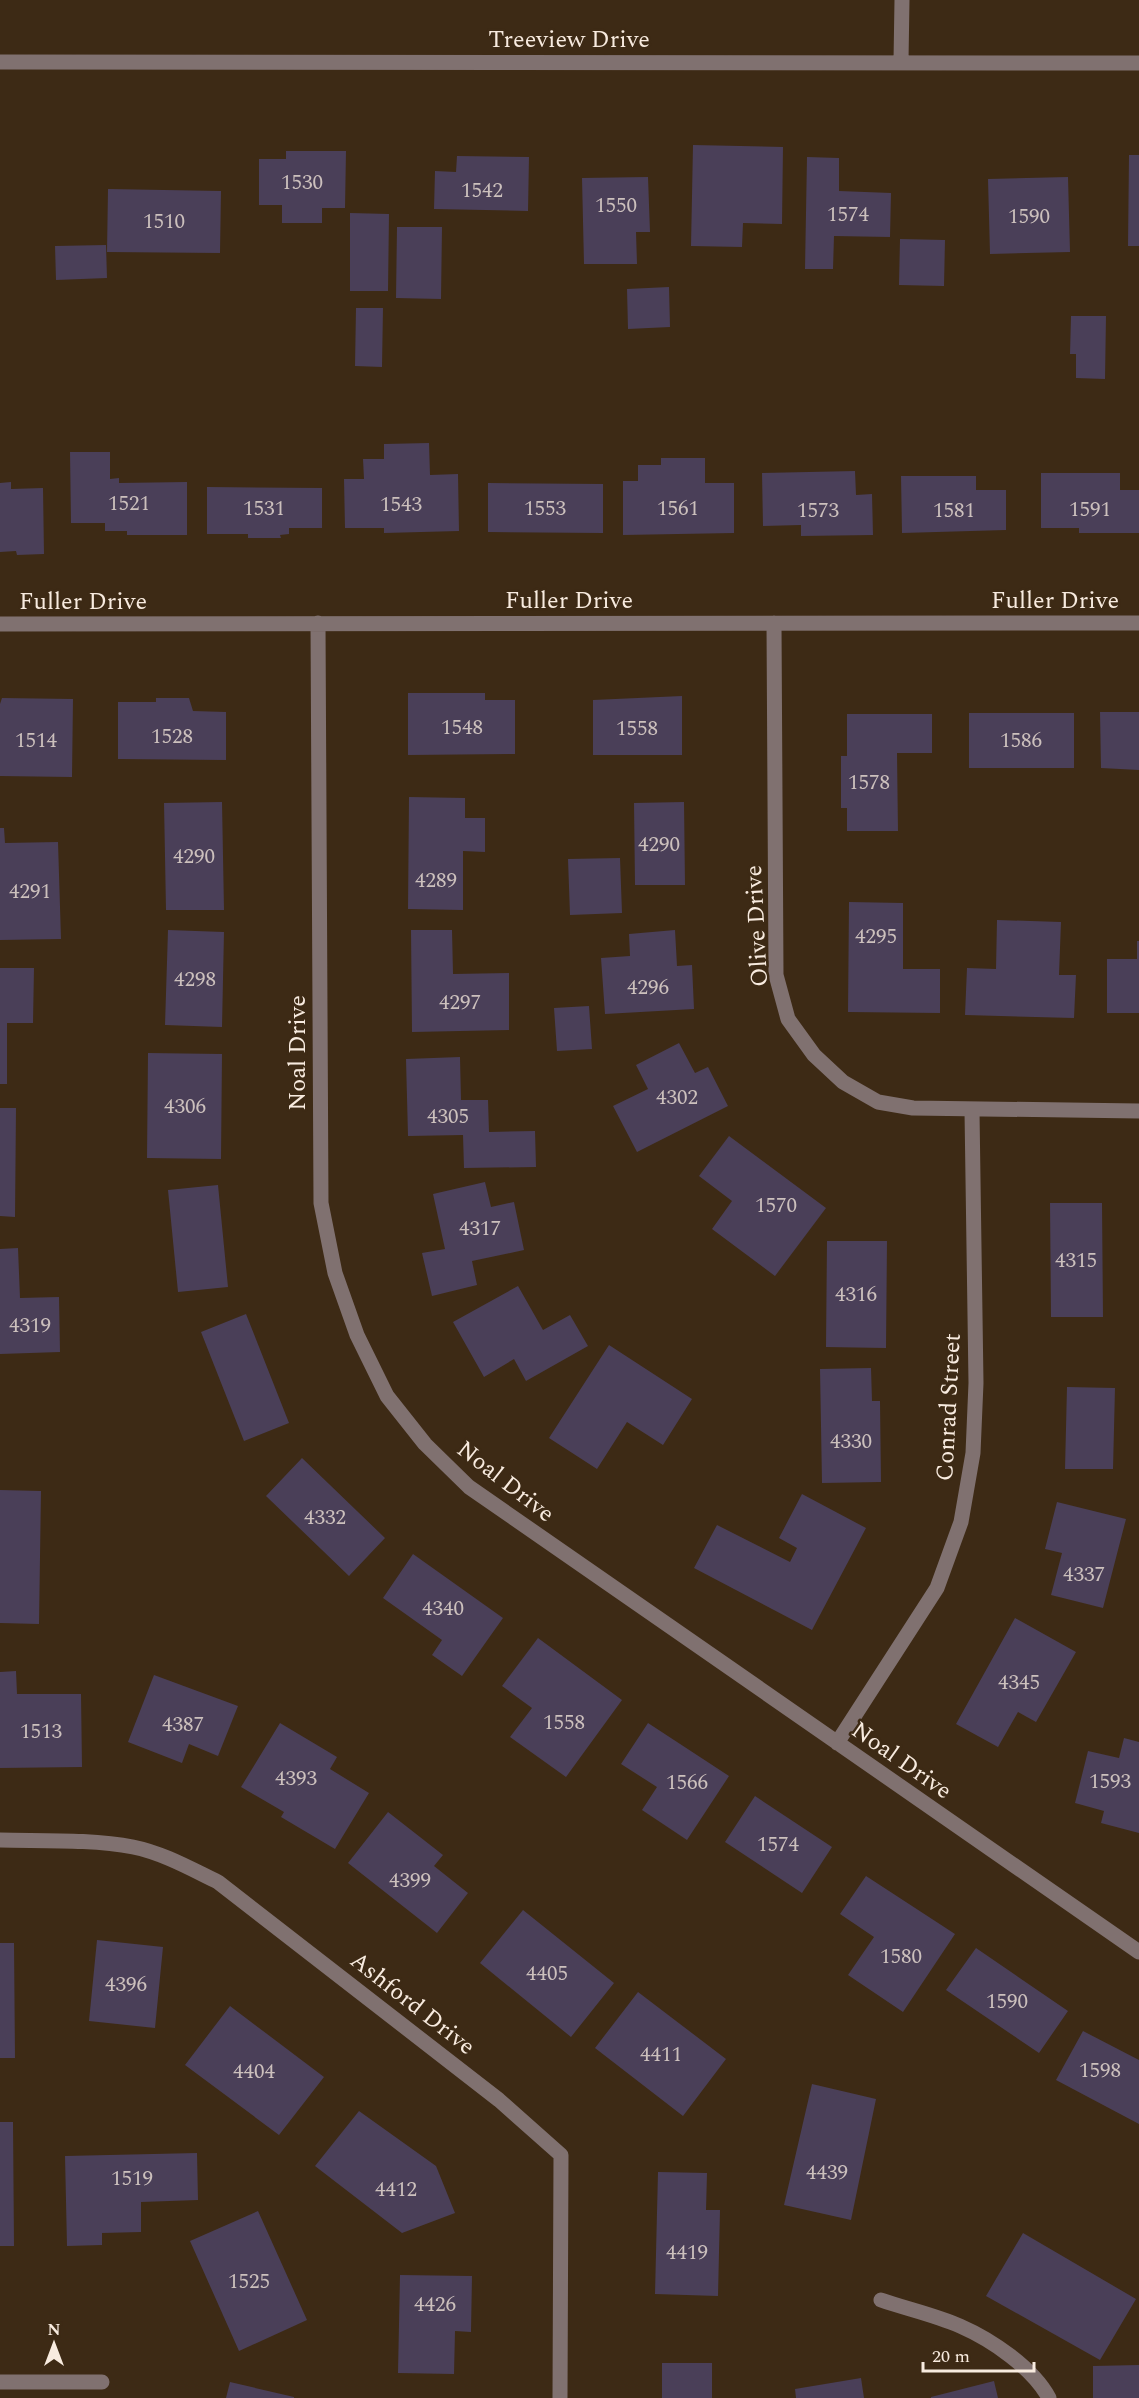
<svg xmlns="http://www.w3.org/2000/svg" width="1139" height="2398" font-family="Spectral,serif">
	<style>
		.building { fill: #4a3f58 }
		.lines { fill: none; stroke-linecap: round; stroke-linejoin: round }
		.minor { stroke: #807170; stroke-width: 15 }
		.labels { text-anchor: middle; stroke-width: 5; stroke-linejoin: round; paint-order: stroke }
		.number-label { font-size: 21px; fill: #ccc0bd }
		.street-label { font-size: 24px; fill: #f8ebdf; stroke: #3d2a15 }
	</style>
	<rect width="100%" height="100%" fill="#3d2a15"/>
	<path class="building" d="M693,145L783,147L782,224L743,223L742,247L691,246Z
		M286,151H346L345,208H322V223H282V205H259V159H286Z
		M1129,155H1139V246H1128Z
		M457,156L529,157L528,211L434,209L435,171L456,172Z
		M807,157L839,158V191L891,193L890,237L834,236L833,269H805Z
		M648,177L650,232H636L637,264H584L582,178Z
		M1068,177L1070,252L990,254L988,179Z
		M108,189L221,191L220,253L107,252Z
		M350,213L389,214L388,291H350Z
		M397,227H442L441,299L396,298Z
		M900,239L945,240L944,286L899,285Z
		M106,245L107,278L56,280L55,246Z
		M669,287L670,327L628,329L627,289Z
		M356,308H383L382,367L355,366Z
		M1071,316H1106L1105,379L1076,378V354H1070Z
		M429,443L430,475L458,474L459,531L384,533V528H345L344,479H364L363,459H384V444Z
		M70,452H110V479L119,478V483L187,482V535H127V531H105V523H71Z
		M661,458H705V483H734V533L623,535V481H638V465H661Z
		M855,471L856,495L872,494L873,535L801,536V525L763,526L762,473Z
		M1041,473H1120V490H1139V533H1079V528H1041Z
		M901,476H976V490H1006V530L902,533Z
		M11,482V489L43,488L44,554L17,555L16,551L0,552V483Z
		M488,483L603,484V533L488,532Z
		M207,487L322,488V528H289V534L280,535L281,538H248V534H207Z
		M408,693H485V700H515V754L408,755Z
		M682,696V755H593V700Z
		M2,698L73,699L72,777L0,776V704Z
		M156,698H189L193,711L226,712V760L118,759V702H156Z
		M1100,712H1139V770L1101,768Z
		M969,713H1074V768H969Z
		M847,714H932V753H897L898,831H847V808H841V756H847Z
		M409,797L465,798V818H485V852L463,851V910L408,909Z
		M222,802L224,910H166L164,803Z
		M684,802L685,885H635L634,803Z
		M0,828H4L5,843L58,842L61,939L0,940Z
		M620,858L622,913L570,915L568,859Z
		M849,902L903,903V969H940V1013L848,1012Z
		M997,920L1061,922L1059,975H1076L1074,1018L965,1015L967,968L996,969Z
		M168,930L224,932L222,1027L165,1025Z
		M411,930H452L453,974L509,973V1030L412,1032Z
		M675,930L677,966L692,965L694,1009L605,1014L601,958L630,956L629,934Z
		M1137,941H1139V1013H1107V959H1137Z
		M0,968H34L33,1023H7V1084H0Z
		M589,1006L592,1049L557,1051L554,1008Z
		M679,1043L695,1073L708,1067L728,1106L637,1152L613,1106L648,1089L636,1065Z
		M148,1053L222,1054L221,1159L147,1158Z
		M460,1057L461,1100H488L489,1132L535,1131L536,1167L464,1168L463,1135L408,1136L406,1059Z
		M0,1108H16L15,1217L0,1216Z
		M729,1136L826,1208L775,1276L712,1229L732,1201L699,1176Z
		M485,1182L491,1207L514,1202L524,1250L472,1261L477,1285L432,1296L422,1253L445,1249L433,1194Z
		M218,1185L228,1287L178,1292L168,1190Z
		M1050,1203H1102L1103,1317H1051Z
		M827,1241H887L886,1348L826,1347Z
		M18,1248L20,1298L59,1297L60,1352L0,1354V1249Z
		M518,1286L543,1330L570,1315L588,1346L526,1381L514,1359L484,1377L453,1322Z
		M246,1314L289,1423L244,1441L201,1332Z
		M609,1345L692,1399L663,1445L627,1422L597,1469L549,1438Z
		M871,1368L872,1401H880L881,1482L822,1483L820,1369Z
		M1067,1387L1115,1388L1113,1469H1065Z
		M302,1458L385,1538L349,1576L266,1496Z
		M0,1490L41,1491L39,1624L0,1623Z
		M802,1494L866,1528L812,1630L694,1568L717,1525L790,1562L797,1548L779,1538Z
		M1057,1502L1126,1519L1103,1608L1051,1595L1062,1553L1045,1549Z
		M413,1554L503,1618L462,1676L432,1655L442,1640L383,1598Z
		M1015,1618L1076,1652L1036,1722L1018,1712L998,1747L956,1724Z
		M538,1638L622,1700L566,1777L510,1737L532,1708L502,1686Z
		M16,1671L17,1694H81L82,1767L0,1768V1672Z
		M154,1675L238,1706L218,1756L189,1744L182,1763L128,1742Z
		M280,1723L337,1757L330,1769L369,1793L335,1849L281,1817L284,1812L241,1787Z
		M648,1723L729,1776L687,1840L642,1810L657,1787L621,1764Z
		M1124,1738L1139,1742V1833L1101,1823L1104,1811L1075,1803L1088,1751L1119,1758Z
		M755,1796L832,1847L802,1893L725,1842Z
		M388,1812L443,1855L434,1866L468,1893L437,1933L348,1863Z
		M866,1876L955,1934L903,2012L848,1975L874,1937L840,1914Z
		M523,1910L614,1983L571,2037L480,1963Z
		M97,1940L163,1947L155,2028L89,2021Z
		M0,1943H14L15,2058H0Z
		M976,1948L1068,2011L1039,2053L946,1990Z
		M638,1992L726,2059L683,2116L595,2048Z
		M230,2006L324,2077L279,2135L185,2065Z
		M1083,2031L1139,2060V2124L1056,2080Z
		M812,2084L876,2099L851,2220L784,2205Z
		M359,2111L436,2166L455,2213L402,2233L315,2166Z
		M0,2122H13L14,2246H0Z
		M197,2153L198,2200L141,2202V2232L102,2233V2245L67,2246L65,2156Z
		M658,2172L707,2173L706,2210H720L718,2296L655,2294Z
		M258,2211L307,2320L239,2351L190,2241Z
		M1023,2233L1136,2299L1100,2360L986,2296Z
		M400,2275L472,2276L471,2332L455,2331L454,2374L398,2373Z
		M662,2363H712V2398H662Z
		M1139,2365V2398H1093V2366Z
		M861,2378L864,2398H796L795,2389Z
		M994,2381L998,2398H931V2397Z
		M230,2382L294,2397V2398H226Z"/>
	<g class="lines">
		<path class="minor" d="M901,61L902,0
			M0,62L1139,63
			M318,623L321,1203L335,1273L357,1335L387,1396L425,1444L469,1487L1139,1952
			M774,623L776,975L788,1019L814,1055L843,1082L878,1102L913,1108L1139,1111
			M0,624L1139,623
			M837,1743L937,1588L961,1522L973,1453L976,1383L972,1111
			M0,1840C41,1841 93,1839 133,1847C163,1853 191,1869 218,1882L499,2100L561,2155L560,2398
			M881,2300C907,2309 935,2315 960,2326C992,2340 1033,2368 1049,2398
			M0,2382H102"/>
	</g>
	<g class="labels">
		<g class="number-label">
			<text x="302" y="189">1530</text>
			<text x="482" y="197">1542</text>
			<text x="616" y="212">1550</text>
			<text x="848" y="221">1574</text>
			<text x="1029" y="223">1590</text>
			<text x="164" y="228">1510</text>
			<text x="129" y="510">1521</text>
			<text x="401" y="511">1543</text>
			<text x="264" y="515">1531</text>
			<text x="545" y="515">1553</text>
			<text x="678" y="515">1561</text>
			<text x="1090" y="516">1591</text>
			<text x="818" y="517">1573</text>
			<text x="954" y="517">1581</text>
			<text x="462" y="734">1548</text>
			<text x="637" y="735">1558</text>
			<text x="172" y="743">1528</text>
			<text x="36" y="747">1514</text>
			<text x="1021" y="747">1586</text>
			<text x="869" y="789">1578</text>
			<text x="659" y="851">4290</text>
			<text x="194" y="863">4290</text>
			<text x="436" y="887">4289</text>
			<text x="30" y="898">4291</text>
			<text x="876" y="943">4295</text>
			<text x="195" y="986">4298</text>
			<text x="648" y="994">4296</text>
			<text x="460" y="1009">4297</text>
			<text x="677" y="1104">4302</text>
			<text x="185" y="1113">4306</text>
			<text x="448" y="1123">4305</text>
			<text x="776" y="1212">1570</text>
			<text x="480" y="1235">4317</text>
			<text x="1076" y="1267">4315</text>
			<text x="856" y="1301">4316</text>
			<text x="30" y="1332">4319</text>
			<text x="851" y="1448">4330</text>
			<text x="325" y="1524">4332</text>
			<text x="1084" y="1581">4337</text>
			<text x="443" y="1615">4340</text>
			<text x="1019" y="1689">4345</text>
			<text x="564" y="1729">1558</text>
			<text x="183" y="1731">4387</text>
			<text x="41" y="1738">1513</text>
			<text x="296" y="1785">4393</text>
			<text x="1110" y="1788">1593</text>
			<text x="687" y="1789">1566</text>
			<text x="778" y="1851">1574</text>
			<text x="410" y="1887">4399</text>
			<text x="901" y="1963">1580</text>
			<text x="547" y="1980">4405</text>
			<text x="126" y="1991">4396</text>
			<text x="1007" y="2008">1590</text>
			<text x="661" y="2061">4411</text>
			<text x="1100" y="2077">1598</text>
			<text x="254" y="2078">4404</text>
			<text x="827" y="2179">4439</text>
			<text x="132" y="2185">1519</text>
			<text x="396" y="2196">4412</text>
			<text x="687" y="2259">4419</text>
			<text x="249" y="2288">1525</text>
			<text x="435" y="2311">4426</text>
		</g>
		<g class="street-label">
			<text x="569" y="47">Treeview Drive</text>
			<text x="569" y="608">Fuller Drive</text>
			<text x="1055" y="608">Fuller Drive</text>
			<text x="83" y="609">Fuller Drive</text>
			<text transform="translate(756 926) rotate(-93)" y="8">Olive Drive</text>
			<text transform="translate(297 1053) rotate(-90)" y="8">Noal Drive</text>
			<text transform="translate(948 1407) rotate(-87)" y="8">Conrad Street</text>
			<text transform="translate(506 1481) rotate(38)" y="8">Noal Drive</text>
			<text transform="translate(902 1760) rotate(35)" y="8">Noal Drive</text>
			<text transform="translate(413 2003) rotate(38)" y="8">Ashford Drive</text>
		</g>
	</g>
	<g transform="translate(54 2344)" stroke="#3d2a15" stroke-width="4.5" paint-order="stroke">
	<path d="M0-4.5L10 22L0 15L-10 22Z" fill="#f8ebdf"/>
	<text y="-9" font-size="16" font-weight="bold" text-anchor="middle" fill="#f8ebdf">N</text>
	</g>
	<path d="M923 2362v9h111v-9" fill="none" stroke="#f8ebdf" stroke-width="3"/>
	<text x="932" y="2362" font-size="18" fill="#f8ebdf" stroke="#3d2a15" stroke-width="4.5" paint-order="stroke">20 m</text>
</svg>
